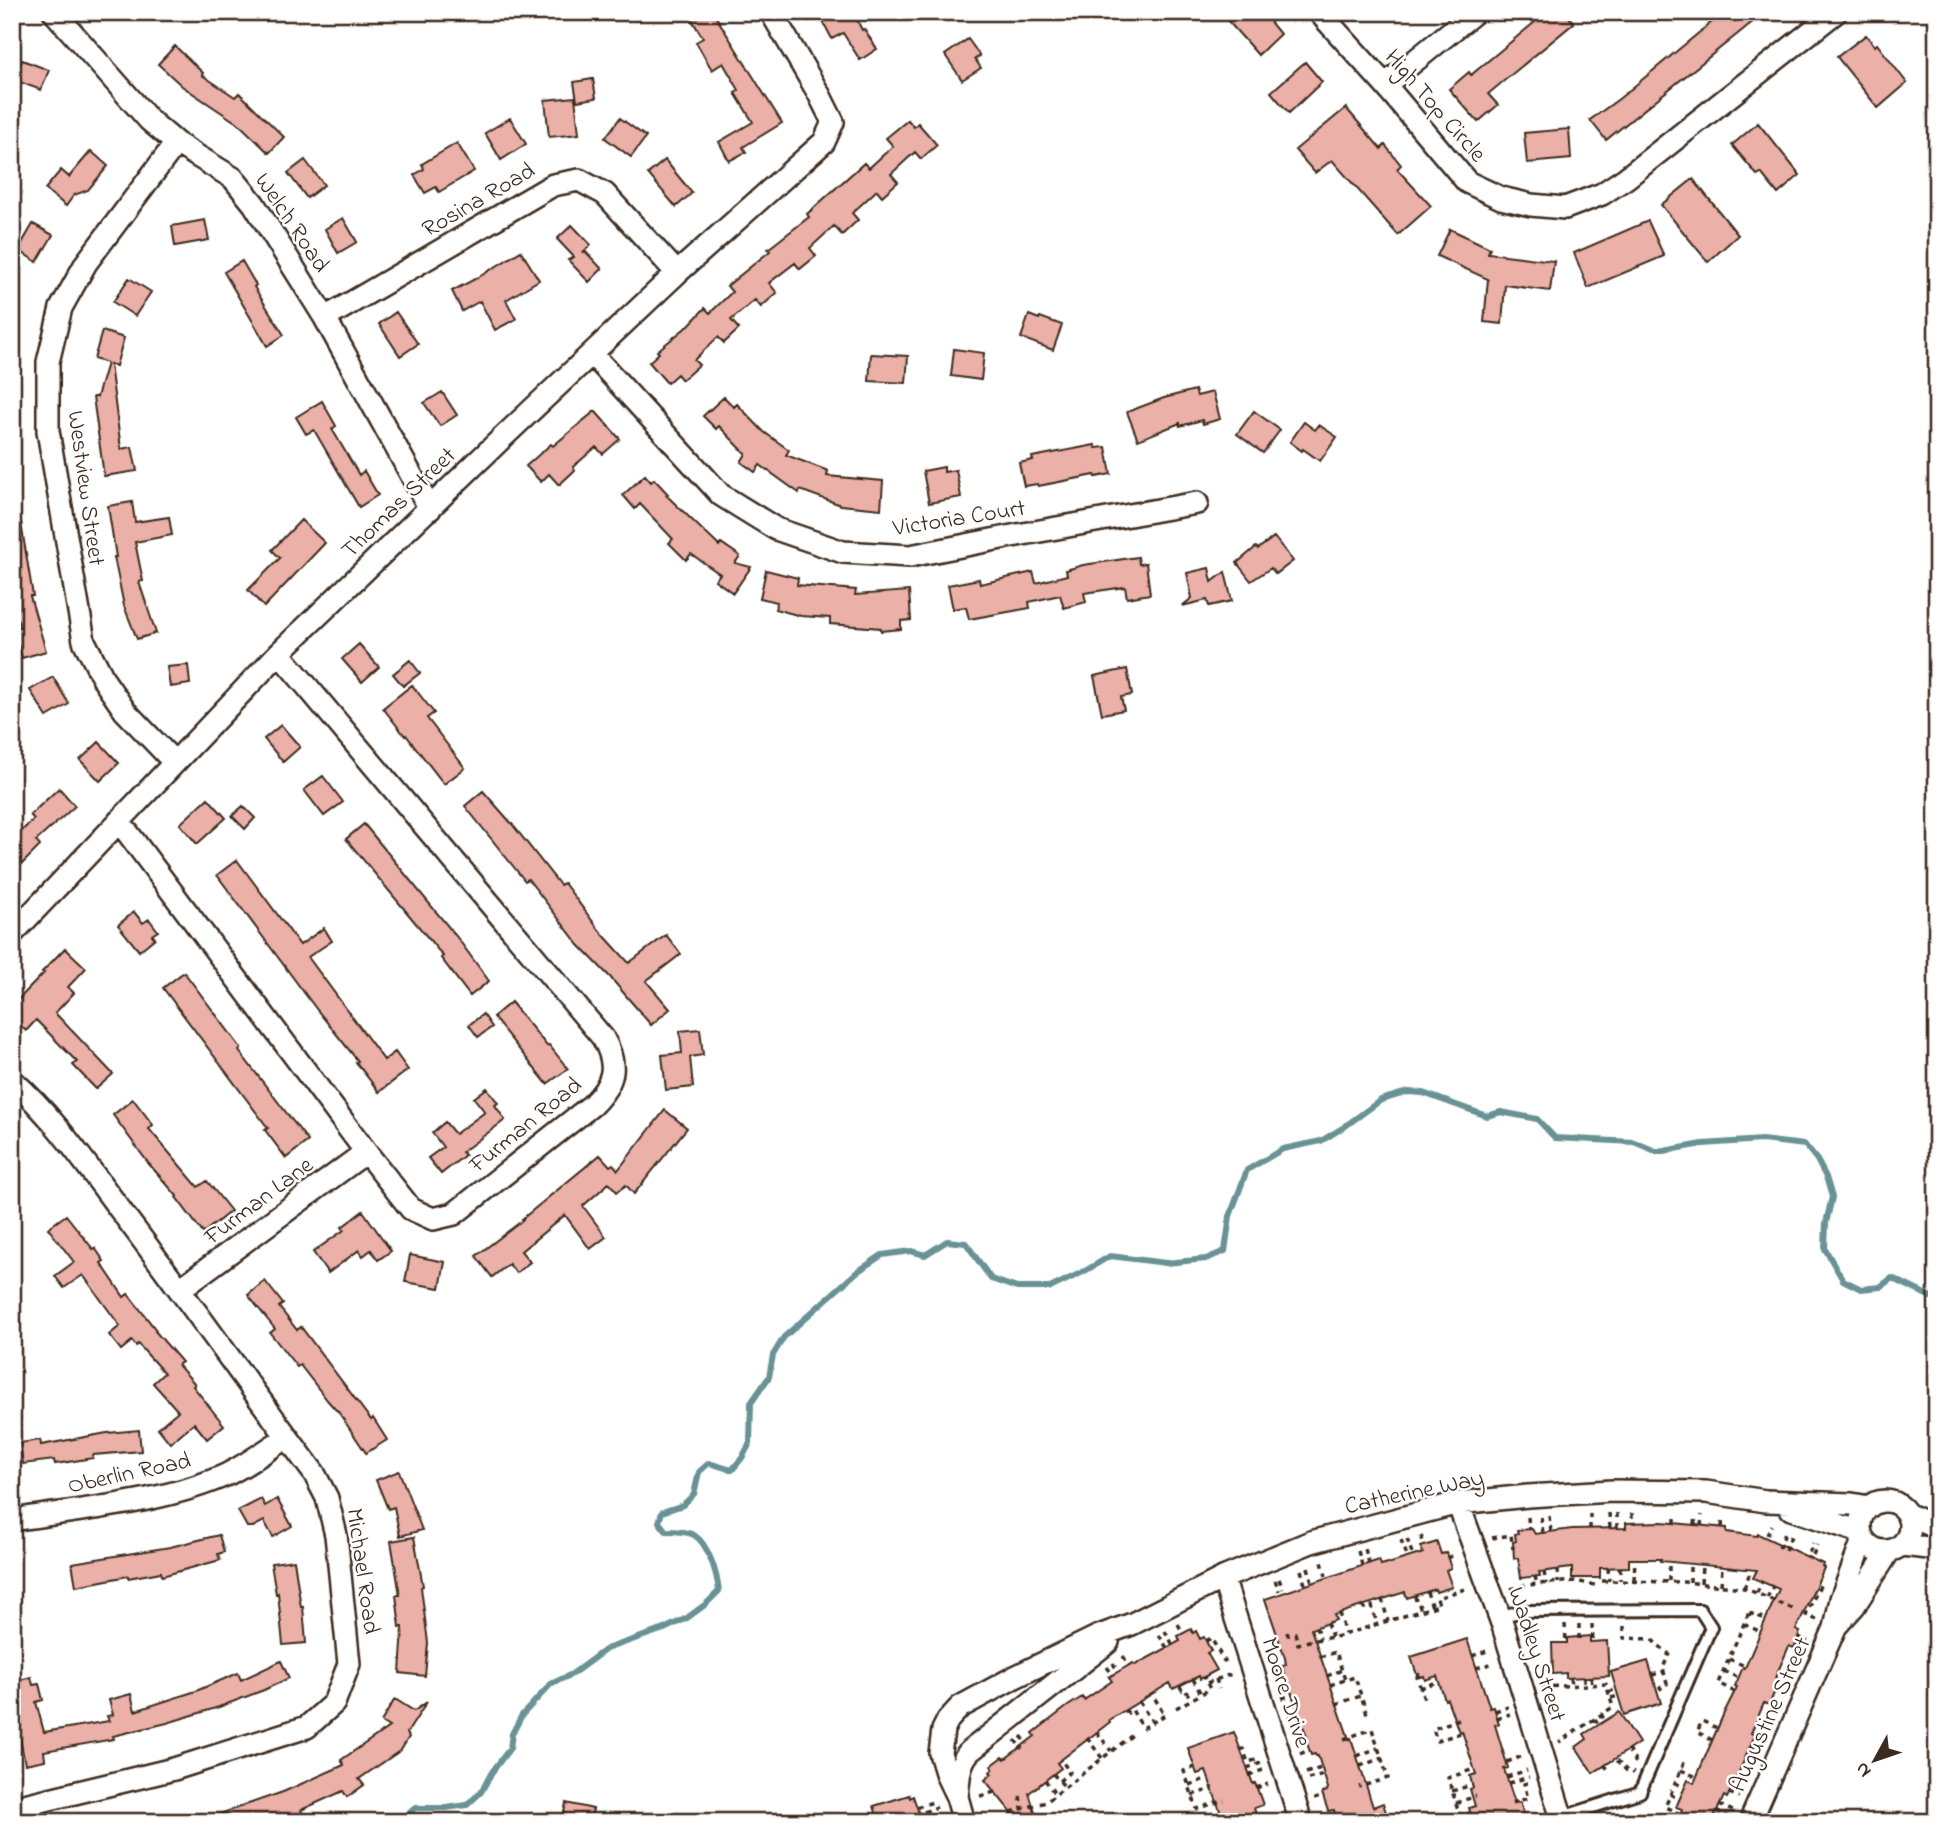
<svg xmlns="http://www.w3.org/2000/svg" width="1949" height="1834" font-family="'Indie Flower',sans-serif">
	<style>
		.lines { fill: none; stroke-linecap: round; stroke-linejoin: round }
		.stream { stroke: #699294; stroke-width: 6 }
		.building { fill: #ebb0a8; stroke: #3b2a1e; stroke-width: 2 }
		.service-casing { stroke: #3b2a1e; stroke-width: 16 }
		.minor-casing { stroke: #3b2a1e; stroke-width: 26 }
		.path { stroke: #3b2a1e; stroke-width: 3.5; stroke-dasharray: 5 5; stroke-linecap: butt }
		.service { stroke: #fff; stroke-width: 10 }
		.minor { stroke: #fff; stroke-width: 21 }
		.labels { text-anchor: middle; stroke-width: 5; stroke-linejoin: round; paint-order: stroke }
		.street-label { font-size: 24px; fill: #3b2a1e; stroke: #fff }
	</style>
	<rect width="100%" height="100%" fill="#fff"/>
	<filter id="ink" filterUnits="userSpaceOnUse"><feTurbulence type="fractalNoise" baseFrequency=".0143" numOctaves="2"/><feDisplacementMap in="SourceGraphic" scale="14" xChannelSelector="R" yChannelSelector="G"/><feConvolveMatrix kernelMatrix="1 2 1 2 8 2 1 2 1" color-interpolation-filters="sRGB"/></filter>
	<g filter="url(#ink)">
		<g class="lines">
			<path class="stream" d="M399,1822L415,1808H446L467,1805L481,1792L492,1772L510,1748L512,1734L522,1715L551,1684L572,1674L606,1649L664,1629L687,1618L706,1604L719,1591C717,1575 709,1544 694,1535C686,1531 675,1531 666,1531L659,1522L662,1512L683,1505L694,1494L699,1472L709,1463L732,1470L742,1458L750,1443L751,1403L769,1377L773,1355L784,1337L857,1272L882,1255L911,1251L925,1255L947,1241L966,1243L991,1279L1017,1288H1050L1085,1271L1110,1256L1166,1263L1206,1259L1225,1251L1230,1216L1247,1170L1283,1149L1321,1141L1344,1127L1381,1100L1408,1092L1423,1093L1487,1116L1501,1112L1537,1119L1555,1138L1634,1142L1658,1152L1703,1144L1762,1140L1805,1145L1817,1160L1826,1177L1832,1197L1826,1223L1825,1249L1843,1280L1861,1289L1880,1287L1892,1278L1931,1297L1937,1296"/>
		</g>
		<path class="building" d="M687,12H713L782,123L743,147L746,152L729,161L719,142L753,122L735,93L739,90L723,63L712,70L696,42L703,38Z
			M818,12H853L862,30L864,29L877,49L860,60L843,33L832,39Z
			M1237,12H1262L1280,34L1258,55L1228,21Z
			M1547,12H1565L1574,23L1488,94L1498,105L1478,122L1449,89L1469,72L1471,75Z
			M1724,12H1765L1606,140L1590,120L1620,98Z
			M1866,35L1875,46L1877,44L1907,83L1878,108L1837,57Z
			M968,39L980,56L975,59L981,68L962,80L945,55Z
			M175,46L203,73L202,75L235,97L239,93L284,137L269,153L240,125L182,86L158,64Z
			M22,60L49,70L41,90L14,80Z
			M1305,62L1322,82L1289,113L1271,92Z
			M593,79L596,98L577,101L574,82Z
			M575,97L579,134L549,137L545,100Z
			M1346,108L1381,149L1385,145L1401,165L1397,169L1431,206L1398,235L1332,160L1315,173L1295,150Z
			M510,118L526,144L501,160L485,133Z
			M620,118L646,137L631,157L605,138Z
			M908,120L914,127L918,123L937,145L921,159L915,152L891,174L898,182L882,196L877,190L852,213L858,220L842,235L834,226L810,248L816,256L800,269L795,263L769,283L777,293L761,307L755,300L731,320L739,329L724,343L718,337L694,360L699,365L682,380L677,374L667,383L649,362L659,353L657,351L689,325L705,308L710,313L732,292L727,286L770,251L768,249L809,217L807,214L864,163L869,168L893,146L886,138Z
			M1758,123L1800,175L1778,194L1761,173L1757,175L1732,145Z
			M1569,129L1571,159L1527,163L1524,133Z
			M457,143L474,171L439,192L436,187L425,193L414,175L424,169L422,164Z
			M91,151L108,166L88,190L74,195L66,206L45,189L61,170L69,177Z
			M305,160L324,185L307,198L288,173Z
			M665,160L692,193L676,207L648,174Z
			M1693,179L1738,235L1708,262L1661,205Z
			M343,218L357,242L338,253L325,229Z
			M205,220L209,240L175,246L172,226Z
			M1648,221L1664,256L1588,288L1574,253Z
			M33,224L53,235L37,262L18,250Z
			M572,225L591,245L582,253L585,251L602,269L589,282L568,260L574,257L557,239Z
			M1450,229L1490,248L1488,253L1554,261L1550,291L1505,285L1502,324L1484,322L1488,279L1437,256Z
			M521,251L539,280L506,300L516,319L495,330L480,301L462,311L452,291L479,277Z
			M242,261L256,285L254,287L284,335L267,346L224,272Z
			M129,278L151,292L135,316L113,302Z
			M396,312L418,344L400,356L379,324Z
			M1029,315L1039,319L1040,317L1062,325L1053,350L1021,338Z
			M102,331L124,338L116,366L110,364L121,449L132,447L137,471L104,476L93,397H97L107,363L94,359Z
			M954,349L984,353L981,380L951,376Z
			M871,354L908,356L906,383L869,381Z
			M1195,390L1197,396L1213,392L1220,419L1203,424L1202,420L1180,426V423L1138,440L1127,412L1164,398Z
			M442,392L457,415L440,426L424,403Z
			M724,397L734,407L737,404L764,432L789,450L786,455L828,471L827,476L883,481L881,509L841,505L800,490L799,493L760,465L755,472L741,462L746,454L719,426L716,429L703,416Z
			M322,401L336,426L332,429L359,475L364,471L378,495L359,507L314,430L306,434L296,417Z
			M595,411L620,439L603,454L596,447L573,467L575,470L559,485L549,474L541,482L526,466L551,444L553,446Z
			M1254,411L1280,430L1263,453L1237,434Z
			M1304,422L1315,430L1319,425L1337,437L1320,461L1303,449L1302,451L1290,442Z
			M1095,445L1096,448L1106,447L1111,474L1096,477L1095,475L1038,486L1037,484L1024,486L1019,463L1033,460L1032,457Z
			M944,467V472L956,470L961,497L929,503L923,471Z
			M645,475L651,482L654,479L668,494L666,495L719,546L721,543L740,556L735,563L751,567L733,593L715,580L720,574L691,554L686,560L669,543L673,539L640,504L635,509L623,495Z
			M132,502L135,522L169,517L172,535L135,542L143,581L139,582L156,633L137,639L124,606L114,557H116L108,506Z
			M301,520L325,543L264,607L248,590L280,558L272,550Z
			M21,523L33,596H30L46,651L22,658L13,628L20,627L12,602V524Z
			M1274,537L1293,561L1276,574L1271,568L1251,581L1237,563L1256,547L1258,549Z
			M1138,557L1139,564L1146,563L1150,594L1127,598L1125,587L1084,593L1086,602L1064,608L1060,595L1029,602L1030,608L969,619L966,607L953,609L948,585L979,579L980,584L1033,572L1036,583L1067,575L1066,570L1083,565Z
			M1209,568L1212,582L1225,572L1232,601L1209,606L1207,600L1182,606L1192,598L1187,573Z
			M766,570L798,578L797,585L856,590L855,595L909,591L911,620L901,621V629L881,631V628L830,624V618L801,616L775,609L777,602L760,598Z
			M359,644L379,667L362,682L342,659Z
			M410,660L420,673L403,686L393,674Z
			M188,665L190,684L170,687L167,667Z
			M1127,669L1132,695L1121,697L1124,710L1102,714L1094,676Z
			M53,677L69,704L47,717L30,690Z
			M412,685L434,713L427,718L465,768L444,784L406,735L405,736L383,708Z
			M281,725L300,747L283,762L264,739Z
			M99,742L119,763L100,781L80,760Z
			M323,776L343,802L324,816L304,790Z
			M59,788L75,806L36,841L40,846L21,865L12,856V840L34,819L30,815Z
			M483,791L512,824L560,885L564,883L600,931L629,963L666,935L681,954L646,981L670,1009L651,1025L610,977L579,945L528,879L525,881L465,806Z
			M208,798L226,818L197,844L180,824Z
			M243,806L255,818L245,829L232,816Z
			M364,824L456,936L489,981L470,996L441,958L443,956L346,839Z
			M237,860L300,945L324,928L332,941L308,957L384,1060L395,1052L408,1070L379,1092L356,1062L358,1061L317,1010L217,875Z
			M134,912L143,923L149,919L158,931L152,935L155,938L139,951L118,925Z
			M65,948L86,968L68,987L74,993L55,1013L113,1074L96,1089L73,1065L77,1062L36,1020L26,1031L12,1017V1006L44,973L42,972Z
			M184,972L241,1048L239,1051L308,1141L286,1158L265,1130L268,1128L163,988Z
			M511,1002L547,1046L549,1045L568,1069L547,1084L493,1017Z
			M483,1014L492,1027L478,1037L469,1025Z
			M700,1029L703,1055L690,1057L693,1087L666,1090L662,1055L682,1053L680,1031Z
			M487,1088L498,1103L495,1105L505,1120L462,1152L465,1155L441,1174L428,1158L443,1147L432,1133L445,1122L455,1134L485,1112L474,1098Z
			M133,1099L153,1125L149,1129L198,1187L207,1181L231,1211L203,1233L176,1197L177,1196L149,1164L113,1115Z
			M665,1110L687,1128L634,1194L626,1185L617,1192L609,1183L583,1206L606,1237L590,1249L565,1215L521,1251L530,1262L516,1273L509,1264L492,1277L476,1256L523,1220L522,1219L600,1155L610,1166L613,1164L618,1170Z
			M363,1211L391,1251L378,1260L371,1250L363,1256L359,1250L328,1273L313,1252L344,1230L342,1227Z
			M66,1215L93,1249L95,1248L104,1261L101,1263L124,1297L128,1294L156,1330L155,1331L182,1362L178,1365L195,1384L193,1386L224,1425L207,1439L194,1423L170,1443L158,1428L178,1411L153,1383L164,1373L138,1344L136,1346L132,1341L121,1350L109,1335L120,1326L83,1275L64,1288L55,1276L74,1262L48,1228Z
			M410,1255L445,1262L440,1288L405,1282Z
			M265,1281L283,1304L279,1307L297,1330L301,1327L371,1420L373,1418L387,1440L366,1453L337,1410H336L328,1401L300,1365L297,1367L270,1333L275,1329L248,1295Z
			M139,1430L141,1451L93,1455V1458L55,1464L54,1460L23,1464L20,1443L40,1440L41,1445L107,1433Z
			M399,1471L422,1530L400,1536L394,1507L388,1509L376,1480Z
			M261,1499L265,1506L277,1499L292,1526L273,1537L264,1521L253,1527H247L238,1511Z
			M1662,1522L1727,1528V1532L1757,1536L1758,1534L1823,1564L1822,1566L1824,1568L1796,1630L1800,1632L1794,1648L1789,1646L1775,1678L1780,1680L1775,1691L1769,1705L1764,1703L1751,1733L1755,1735L1743,1763L1727,1798L1724,1796L1712,1822H1677L1682,1809L1676,1807L1688,1780L1694,1783L1724,1713L1737,1687L1735,1686L1743,1667L1745,1668L1779,1589L1753,1578L1757,1570L1660,1561L1661,1559H1629V1567L1600,1568V1578H1572V1568L1539,1572L1540,1576L1521,1578L1518,1558H1514L1513,1542L1516,1541L1515,1534L1518,1533L1517,1530L1532,1529L1535,1534L1572,1529L1626,1528V1523Z
			M219,1535L224,1552L218,1554L220,1560L162,1576L161,1572L128,1578V1576L76,1586L72,1563L170,1547Z
			M414,1537L423,1586L421,1587L428,1643L425,1676L400,1673L403,1627H400L396,1595H400L391,1541Z
			M1437,1542L1441,1554L1446,1553L1451,1568L1446,1570L1452,1587L1436,1592L1435,1589L1407,1598L1405,1592L1334,1615L1336,1620L1311,1629L1349,1739L1351,1738L1373,1807L1383,1803L1389,1822H1337L1334,1810L1328,1811L1322,1793L1327,1791L1328,1788L1318,1756H1316L1315,1754L1311,1755L1305,1737H1307L1282,1666L1286,1665L1285,1658L1265,1599L1379,1560L1381,1565L1388,1563V1564L1423,1553L1421,1547Z
			M294,1560L301,1607H303L306,1643L283,1645L278,1593L276,1594L271,1563Z
			M1191,1629L1193,1633L1196,1631L1200,1639L1204,1637L1211,1651L1207,1653L1217,1670L1200,1679L1199,1676L1173,1689L1170,1683L1109,1720L1110,1722L1057,1763L1061,1768L1029,1793L1038,1822H1019L985,1780L992,1774L990,1772L993,1769L991,1766L1003,1757L1005,1759L1035,1736L1033,1733L1068,1706L1082,1697L1084,1700L1112,1681L1109,1677L1133,1663L1135,1665L1180,1641L1178,1636Z
			M1590,1636V1642L1607,1641L1609,1676L1566,1678V1673L1553,1674L1552,1643H1567V1638Z
			M1467,1639L1490,1708L1494,1707L1499,1724L1495,1725L1508,1768L1504,1769L1515,1803L1520,1802L1525,1818L1515,1822H1473L1469,1808L1475,1806L1470,1789L1473,1788L1470,1776L1476,1774L1462,1731L1459,1732L1447,1699L1445,1700L1437,1676L1425,1680L1424,1676L1420,1677L1419,1674L1417,1675L1411,1657Z
			M281,1661L289,1678L264,1690L219,1707L167,1723L113,1736L114,1739L44,1751L45,1760L25,1764L12,1697V1682L31,1677L33,1685L39,1684L43,1700L36,1702L44,1732L109,1721L107,1716L113,1715L109,1700L131,1694L135,1711L196,1691L238,1673L241,1680Z
			M1648,1661L1661,1703L1624,1715L1611,1672Z
			M395,1699L414,1711L427,1702L407,1733L409,1737L401,1750L359,1779L364,1785L347,1797L343,1791L301,1810L304,1815L289,1822H287L284,1815L264,1822H206L205,1819L283,1792L344,1765L341,1760L389,1727L381,1722Z
			M1619,1712L1639,1743L1593,1773L1576,1747L1587,1739L1584,1734Z
			M1234,1732L1253,1784L1255,1783L1263,1805L1254,1808L1258,1822H1224L1206,1771L1197,1774L1188,1748Z
			M909,1795L910,1798L913,1796L922,1822H879L874,1806Z
			M566,1803L593,1809L590,1822H562Z"/>
		<g class="lines">
			<g class="service-casing">
				<path id="service" d="M1500,1616L1524,1611L1700,1610L1711,1627L1640,1792L1562,1817"/>
			</g>
			<g class="minor-casing">
				<path id="minor" d="M54,12L149,120L176,143L233,178L254,204L325,318L430,509
					M1319,12L1385,85L1467,182L1501,198L1531,205L1565,208L1602,194L1626,178L1836,12
					M1385,85L1475,12
					M325,318L553,185L579,180L605,194L677,273
					M592,354L721,495L776,529L843,552L910,556L1012,536L1197,503
					M174,762L125,711L105,682L84,641L48,431V362L61,308L86,263L176,143
					M119,821L366,1152L411,1209L433,1219L454,1214L592,1105C614,1083 619,1066 603,1038L279,653
					M12,934L279,653L500,440L677,273L824,142L833,122L819,94L771,12
					M12,1080C55,1118 87,1166 121,1211C187,1298 249,1386 314,1473L327,1498L336,1535L349,1664L334,1703L307,1727L174,1769L12,1808
					M180,1289L366,1152
					M1860 1526a25 25 0 1 1 50 0a25 25 0 1 1-50 0Z
					M1458,1503L1503,1626L1563,1822
					M1791,1509L1860,1532
					M1907,1514L1937,1528
					M12,1520C81,1509 165,1503 228,1474C248,1464 268,1449 287,1437
					M1902,1545L1937,1549
					M1223,1578L1301,1822
					M1836,1626L1854,1606L1889,1551
					M957,1797C959,1781 958,1763 970,1751L1108,1642
					M964,1822L957,1797L947,1776L940,1753L943,1730L948,1720L960,1707L1015,1677L1099,1636L1132,1624L1223,1578L1311,1542L1458,1503L1528,1496L1612,1491L1706,1492L1766,1501L1852,1504L1869,1507
					M1750,1822L1835,1628L1841,1599L1863,1540"/>
			</g>
			<path class="path" d="M1609,1513L1610,1528
				M1617,1513V1528
				M1632,1513V1523
				M1549,1516L1551,1532
				M1528,1517L1529,1529
				M1541,1517L1543,1533
				M1675,1523V1513
				M1695,1525L1696,1515
				M1701,1526L1702,1515
				M1722,1527L1723,1517
				M1590,1529V1514
				M1767,1535L1772,1525
				M1421,1536L1425,1546
				M1492,1538L1511,1535L1513,1549
				M1407,1539L1413,1556
				M1401,1540L1408,1558
				M1779,1548L1786,1531
				M1365,1549L1369,1563
				M1785,1550L1792,1534
				M1358,1551L1362,1565
				M1809,1553L1813,1543
				M1813,1555L1817,1545
				M1447,1558L1456,1554
				M1322,1562L1326,1576
				M1308,1567L1313,1586
				M1608,1568L1609,1581
				M1620,1568V1580
				M1301,1570L1306,1588
				M1558,1570V1583
				M1544,1572L1546,1584
				M1535,1576L1537,1585
				M1279,1579L1283,1589
				M1275,1580L1279,1591
				M1634,1580L1635,1559
				M1602,1581L1684,1582L1744,1588L1796,1610
				M1669,1581V1562
				M1690,1582V1564
				M1701,1583L1702,1565
				M1721,1585L1722,1567
				M1744,1588L1751,1570
				M1511,1589L1526,1585L1575,1581L1599,1586
				M1427,1592L1432,1607
				M1757,1593L1762,1581
				M1415,1596L1416,1601H1418L1421,1611
				M1767,1598L1773,1586
				M1382,1599L1388,1621
				M1363,1605L1364,1608L1372,1606L1377,1624
				M1339,1613L1345,1634
				M1749,1613L1766,1619
				M1817,1620L1806,1615L1821,1583L1818,1582
				M1327,1623L1332,1637
				M1178,1624L1183,1633
				M1565,1624L1566,1643
				M1579,1624V1640
				M1592,1624L1593,1642
				M1744,1624L1761,1632
				M1624,1626V1638L1651,1639L1669,1654L1663,1668L1667,1684L1660,1687L1662,1690L1657,1692
				M1316,1627L1320,1639
				M1165,1631L1173,1645
				M1287,1632L1288,1635L1295,1633L1298,1644L1309,1641L1340,1636L1439,1605L1437,1598L1468,1588
				M1159,1635L1167,1648
				M1798,1637L1808,1641
				M1206,1641L1211,1638L1224,1661L1228,1659
				M1796,1643L1805,1647
				M1123,1656L1129,1665
				M1472,1656L1490,1650
				M1320,1657L1336,1652L1345,1680L1355,1677L1367,1714
				M1729,1659L1745,1666
				M1113,1663L1118,1672
				M1107,1667L1113,1675
				M1476,1668L1494,1663
				M1723,1671L1739,1678
				M1274,1673L1283,1670
				M1652,1675L1664,1672
				M1327,1676L1342,1670
				M1420,1676L1417,1677L1425,1702
				M1584,1677V1685
				M1591,1677L1592,1684
				M1570,1678L1571,1685
				M1193,1679L1201,1694
				M1216,1679L1219,1689
				M1207,1683L1234,1673
				M1330,1685L1345,1680
				M1778,1685L1787,1688
				M1180,1686L1182,1690L1185,1689L1191,1700
				M1542,1687L1606,1684L1613,1707L1559,1742
				M1420,1688L1439,1681
				M1775,1691L1785,1694
				M1280,1692L1290,1689
				M1609,1692L1616,1689
				M1735,1692L1718,1683L1750,1610
				M1282,1698L1292,1695
				M1611,1698L1618,1696
				M1139,1702L1153,1723
				M1770,1702L1779,1707
				M1336,1704L1361,1696
				M1176,1708L1210,1689L1204,1677
				M1125,1710L1128,1713L1132,1710L1143,1728L1165,1715L1152,1694
				M1495,1711L1508,1707
				M1601,1714L1605,1721
				M1288,1718L1298,1714
				M1497,1718L1510,1714
				M1459,1719L1433,1729L1437,1741L1463,1732
				M1595,1719L1599,1725
				M1097,1732L1111,1751
				M1021,1736L1028,1744
				M1087,1738L1102,1758
				M1344,1739L1372,1729L1388,1778L1359,1787
				M1015,1740L1022,1749
				M1712,1740L1697,1732L1702,1721L1717,1728
				M1751,1745L1760,1749
				M1240,1750L1243,1749L1248,1762L1260,1759
				M1628,1750L1636,1763
				M1748,1751L1757,1755
				M1300,1754L1309,1750
				M1357,1756L1378,1748
				M1617,1760L1626,1770L1634,1773
				M1507,1762L1523,1756
				M1604,1765L1611,1772
				M1360,1766L1382,1758
				M1195,1767L1184,1771L1197,1809L1224,1800
				M1247,1768L1261,1763
				M1681,1770L1697,1777
				M1306,1773L1321,1768
				M1053,1774L1065,1787
				M1249,1775L1263,1770
				M1507,1777L1527,1770
				M1308,1779L1324,1775
				M1045,1780L1055,1794
				M1059,1781L1070,1772L1060,1759
				M1509,1783L1529,1777
				M1675,1783L1685,1787
				M1189,1785L1208,1778
				M1256,1788L1268,1784
				M1452,1791L1472,1785
				M1729,1793L1739,1797
				M1670,1794L1679,1799
				M1192,1795L1212,1789
				M980,1796L995,1792
				M1020,1796L1022,1808
				M1314,1799L1324,1796
				M1456,1803L1476,1796
				M1512,1803L1528,1798L1524,1784L1531,1782
				M1719,1805L1733,1811
				M917,1807L936,1801
				M1716,1811L1730,1818
				M924,1812L937,1807
				M1011,1812L1046,1802L1135,1733
				M1471,1813L1460,1816L1448,1778L1474,1769
				M1680,1814L1665,1807L1686,1758
				M1051,1822L1066,1817L1068,1822
				M1400,1822H1402
				M1644,1822H1646"/>
			<use href="#service" class="service"/>
			<use href="#minor" class="minor"/>
		</g>
	</g>
	<g class="labels">
		<g class="street-label">
			<text transform="translate(1436 105) rotate(49)" y="8">High Top Circle</text>
			<text transform="translate(478 199) rotate(-30)" y="8">Rosina Road</text>
			<text transform="translate(293 222) rotate(56)" y="8">Welch Road</text>
			<text transform="translate(87 488) rotate(82)" y="8">Westview Street</text>
			<text transform="translate(398 502) rotate(-44)" y="8">Thomas Street</text>
			<text transform="translate(959 517) rotate(-9)" y="8">Victoria Court</text>
			<text transform="translate(525 1124) rotate(-39)" y="8">Furman Road</text>
			<text transform="translate(258 1200) rotate(-37)" y="8">Furman Lane</text>
			<text transform="translate(129 1472) rotate(-12)" y="8">Oberlin Road</text>
			<text transform="translate(1414 1491) rotate(-12)" y="8">Catherine Way</text>
			<text transform="translate(364 1571) rotate(82)" y="8">Michael Road</text>
			<text transform="translate(1538 1654) rotate(72)" y="8">Wadley Street</text>
			<text transform="translate(1287 1692) rotate(72)" y="8">Moore Drive</text>
			<text transform="translate(1769 1714) rotate(-66)" y="8">Augustine Street</text>
		</g>
	</g>
	<rect width="1949" height="1834" fill="none" stroke="#fff" stroke-width="42"/>
	<rect x="21" y="21" width="1907" height="1792" fill="none" stroke="#3b2a1e" stroke-width="2.5" filter="url(#ink)"/>
	<g transform="translate(1875 1760) rotate(230)" stroke="#ffffff" stroke-width="5" paint-order="stroke">
	<path d="M0-5L12 26L0 18L-12 26Z" fill="#3b2a1e"/>
	<text y="-10" font-size="19" font-weight="bold" text-anchor="middle" fill="#3b2a1e">N</text>
	</g>
</svg>
